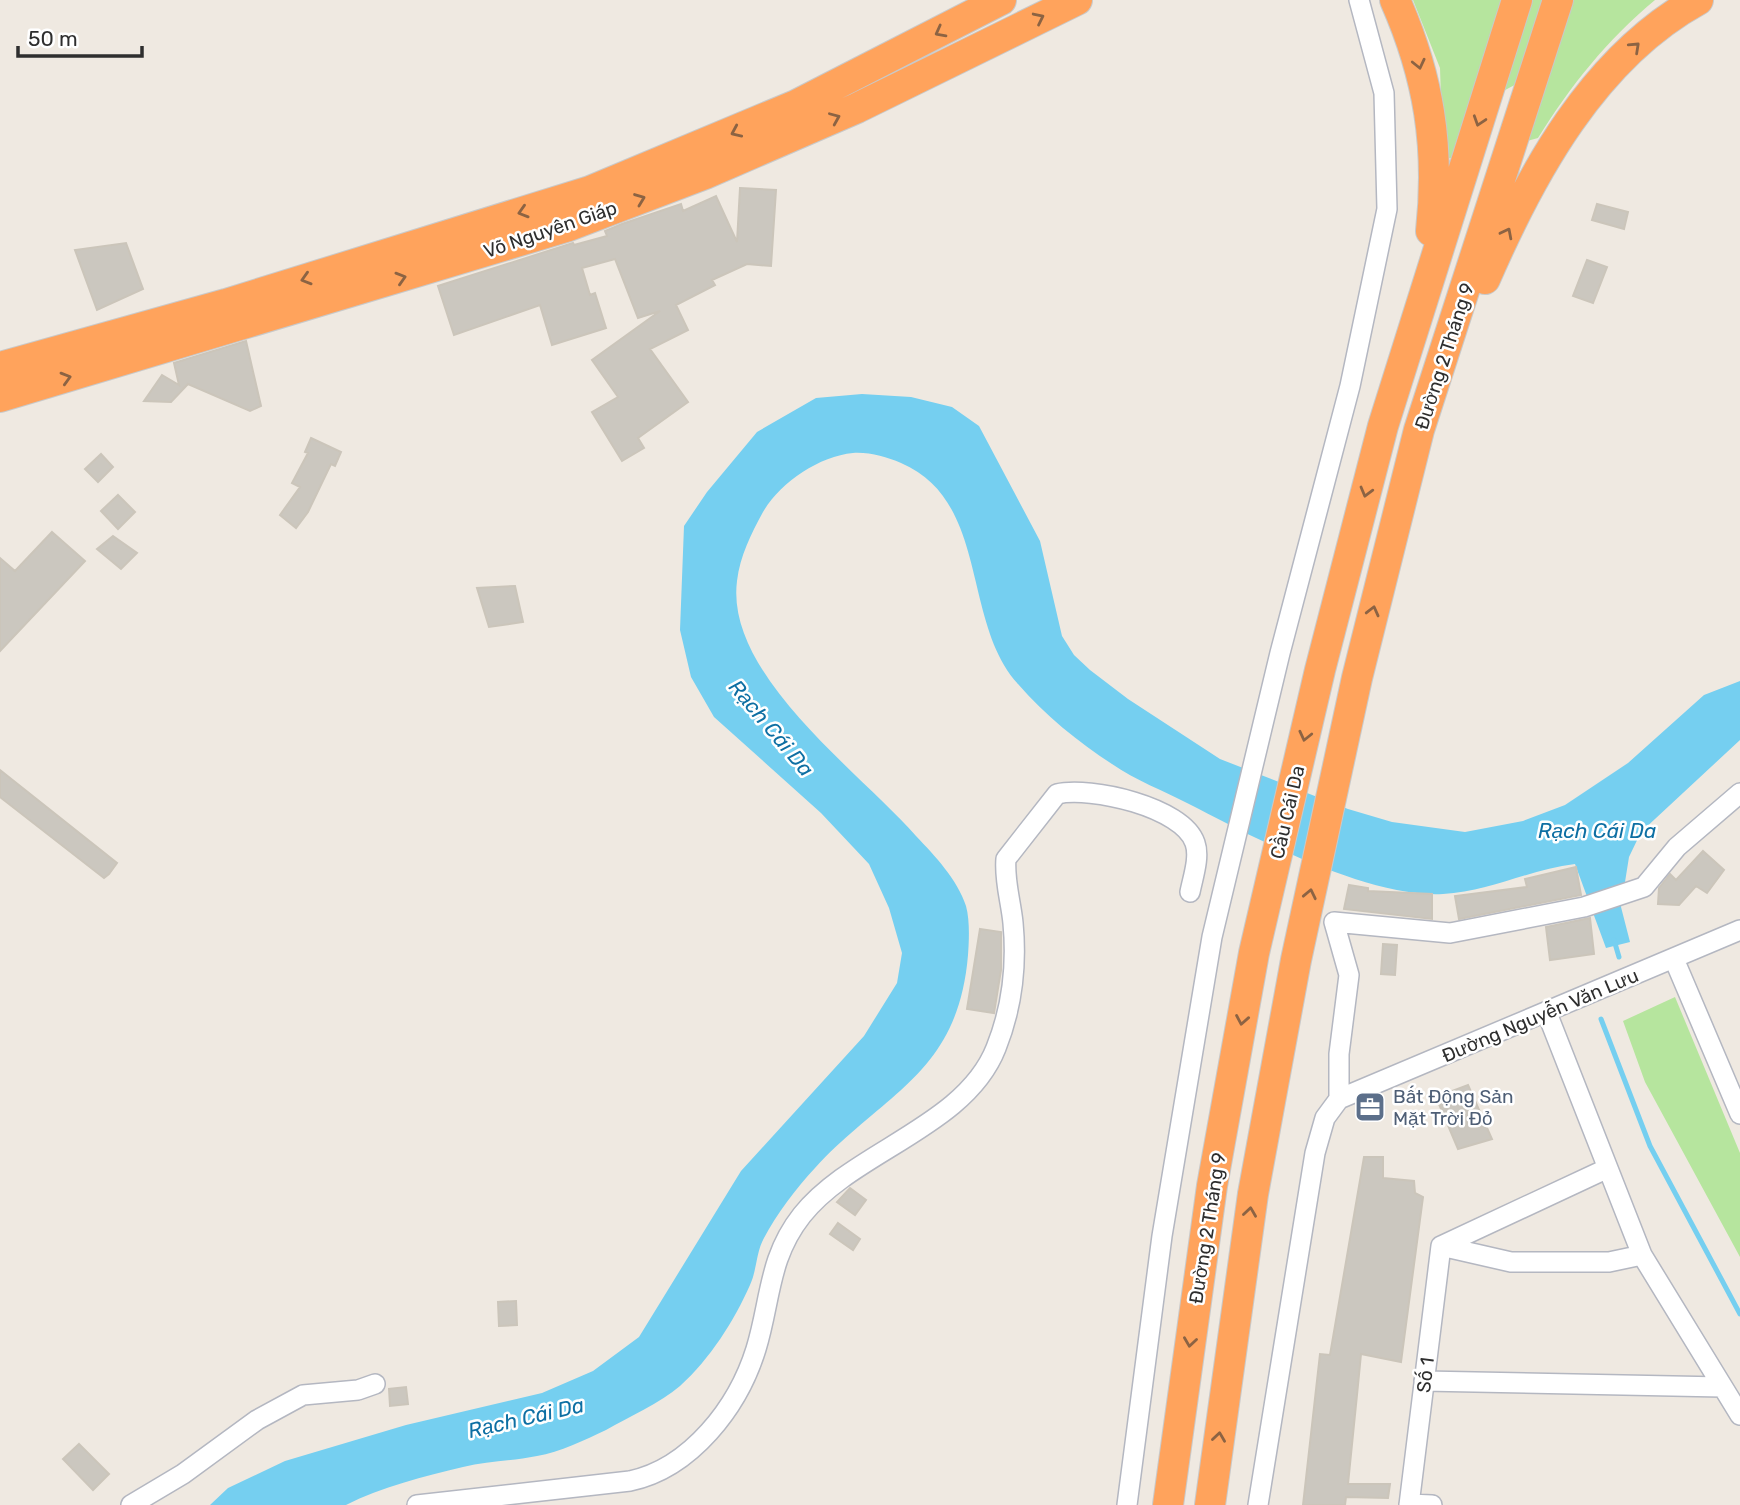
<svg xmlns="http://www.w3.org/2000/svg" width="1740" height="1505" font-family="Rubik,sans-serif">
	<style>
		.green { fill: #b6e59e }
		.water { fill: #75cff0 }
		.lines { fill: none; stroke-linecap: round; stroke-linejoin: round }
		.stream { stroke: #75cff0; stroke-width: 5 }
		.building { fill: #cbc7bf; stroke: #cbc5ba; stroke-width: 2 }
		.minor-casing { stroke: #b4b7c1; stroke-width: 22 }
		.highway-casing { stroke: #c9c9c9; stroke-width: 32 }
		.minor { stroke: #fff; stroke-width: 19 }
		.highway { stroke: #ffa35c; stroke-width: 30 }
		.oneway { stroke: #8c6343 }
		.labels { text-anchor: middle; stroke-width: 5; stroke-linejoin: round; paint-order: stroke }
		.street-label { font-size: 19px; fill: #2e2e2e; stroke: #fff }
		.service-label { font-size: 19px; fill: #4e5e75; stroke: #fff; text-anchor: start }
		.water-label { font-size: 21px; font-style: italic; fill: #0d6fa3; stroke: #fff }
	</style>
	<rect width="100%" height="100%" fill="#efe9e1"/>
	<path class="green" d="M1413,0H1655C1607,40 1571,85 1538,138L1527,141L1549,67L1471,108L1455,158H1443L1440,68Z
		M1675,997L1740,1153V1257L1645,1082L1623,1021Z"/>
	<path class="water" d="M862,394L911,397L952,407L979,426L1040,541L1062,636L1074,655L1090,670L1128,699L1220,759L1348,809L1392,822L1465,832L1523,821L1565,805L1628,763L1704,695L1740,681V740L1641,832L1629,857L1621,907L1630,942L1606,948L1575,864C1530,869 1489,892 1443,894C1367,898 1255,838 1189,804C1164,791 1135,780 1112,764C1079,743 1044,714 1018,684C961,621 990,501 901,463C886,457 870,452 853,453C819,456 780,483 763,512C751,534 740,556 737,581C725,675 860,772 916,836C935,856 957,879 966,906C970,920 969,941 968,955C958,1074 885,1092 815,1168C797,1187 776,1215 764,1238C756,1252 757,1270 750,1285C734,1321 710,1359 680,1386C660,1403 629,1417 606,1430C585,1440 560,1452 537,1456C513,1461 487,1461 463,1467C425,1476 381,1487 346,1505H210L228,1488L285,1461L406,1425L542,1393L593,1371L639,1337L741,1171L864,1036L897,983L902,953L889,908L869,864L821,813L714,717L691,677L680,630L684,526L707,492L757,432L816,398Z"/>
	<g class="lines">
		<path class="stream" d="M1614,940L1619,957
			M1601,1019L1650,1146L1740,1314"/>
	</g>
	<path class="building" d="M740,188L776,190L771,266L747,264L712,280L715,285L676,305L688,330L650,349L688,402L638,438L644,448L622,461L592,412L618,397L592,360L660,311L638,318L615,259L582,268L590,295L595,293L606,328L552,345L540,305L454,335L438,286L573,243L574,245L607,236L605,231L622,224L681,204L683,211L716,196L737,242Z
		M1597,204L1628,212L1624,229L1592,220Z
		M126,243L143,289L97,310L75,250Z
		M1587,260L1607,267L1593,303L1573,296Z
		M246,341L261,406L250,411L188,384L171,402L144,401L162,375L179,385L174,363Z
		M311,438L341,452L335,466L331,464L308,512L296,528L280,515L300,487L292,483L308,453L305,452Z
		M101,454L113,467L98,482L85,469Z
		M118,495L135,512L118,529L101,511Z
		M52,532L85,561L0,651V558L15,571Z
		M113,536L137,553L121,569L97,549Z
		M515,586L523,622L489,627L477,588Z
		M0,770L117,863L109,874L104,878L0,797Z
		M1703,851L1724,870L1707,893L1696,886L1679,905L1658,904L1659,888L1670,874L1676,880Z
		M1576,867L1581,895L1459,919L1455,896L1527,887L1525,879Z
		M1349,885L1368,888V891L1432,894V919L1344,909Z
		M1590,918L1594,954L1550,960L1546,927Z
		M980,929L1001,932V970L994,1013L967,1009Z
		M1383,944L1397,945L1395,975L1381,974Z
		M1468,1085L1492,1139L1458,1149L1436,1097Z
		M1364,1157H1383V1178L1414,1181L1415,1193L1423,1197L1401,1362L1361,1354L1358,1385L1348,1484H1390L1388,1498L1346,1497L1345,1505H1303L1320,1354L1330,1355Z
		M850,1188L866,1200L855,1215L837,1202Z
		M838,1223L860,1239L853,1250L830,1234Z
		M516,1301L517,1325L499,1326L498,1302Z
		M406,1387L408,1404L390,1406L389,1389Z
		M79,1444L109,1474L93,1490L63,1459Z"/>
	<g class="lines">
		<g class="minor-casing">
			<path id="minor" d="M1674,959L1740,1114
				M1547,1013L1642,1255L1740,1415
				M1339,1099L1740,930
				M1441,1246L1511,1262H1609L1642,1255
				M1441,1246L1606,1169
				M1424,1381L1722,1387
				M1409,1504L1432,1505
				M131,1505L183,1474L257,1420L303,1395L358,1390L375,1384
				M417,1505L630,1481C691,1468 738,1407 756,1349C771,1300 768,1258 802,1215C853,1151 965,1127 996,1048C1012,1008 1017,965 1013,923C1011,902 1004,880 1006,859L1057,794C1090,786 1183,807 1195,843C1200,857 1193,877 1190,892
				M1127,1505L1162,1236L1212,937L1280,653L1350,386L1387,209L1384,93L1359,0
				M1258,1505L1315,1153L1325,1118L1339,1099V1054L1349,975L1334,922L1450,933L1584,907L1644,887L1677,847L1740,793
				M1409,1505L1441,1246"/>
		</g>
		<g class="highway-casing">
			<path id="highway" d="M1395,0C1429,77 1440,147 1431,231
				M1485,279C1531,173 1594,57 1698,0
				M0,367L226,304L590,191L796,105L1001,0
				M0,397L566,227L705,174L857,108L1077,0
				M1168,1505L1212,1186L1254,953L1320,670L1383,426L1517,0
				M1210,1505L1253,1194L1296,960L1357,678L1419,430L1558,0"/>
		</g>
		<use href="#minor" class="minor"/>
		<use href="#highway" class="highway"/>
	</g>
	<defs><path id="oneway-chevron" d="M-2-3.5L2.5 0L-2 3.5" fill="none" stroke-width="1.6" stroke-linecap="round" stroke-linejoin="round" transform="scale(1.75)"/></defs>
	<g class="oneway">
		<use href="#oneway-chevron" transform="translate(1039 18) rotate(-26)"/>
		<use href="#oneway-chevron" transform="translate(940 32) rotate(152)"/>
		<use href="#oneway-chevron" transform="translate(1635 47) rotate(-43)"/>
		<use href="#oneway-chevron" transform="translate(1419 64) rotate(77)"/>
		<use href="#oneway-chevron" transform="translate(835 118) rotate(-23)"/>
		<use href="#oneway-chevron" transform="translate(1479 121) rotate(108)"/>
		<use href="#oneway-chevron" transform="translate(736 132) rotate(156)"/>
		<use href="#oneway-chevron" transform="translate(640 199) rotate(-21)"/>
		<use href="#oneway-chevron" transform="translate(523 212) rotate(163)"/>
		<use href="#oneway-chevron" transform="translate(1507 233) rotate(-63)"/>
		<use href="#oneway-chevron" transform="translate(401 278) rotate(-17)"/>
		<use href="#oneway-chevron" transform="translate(306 279) rotate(163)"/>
		<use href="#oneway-chevron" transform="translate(66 378) rotate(-16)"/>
		<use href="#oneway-chevron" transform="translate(1366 492) rotate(105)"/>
		<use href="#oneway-chevron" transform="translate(1373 611) rotate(-76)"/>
		<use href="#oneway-chevron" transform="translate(1305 736) rotate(103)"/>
		<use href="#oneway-chevron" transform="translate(1310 894) rotate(-78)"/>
		<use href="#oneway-chevron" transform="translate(1242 1020) rotate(100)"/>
		<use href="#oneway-chevron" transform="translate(1250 1212) rotate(-82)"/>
		<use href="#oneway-chevron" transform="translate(1190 1342) rotate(98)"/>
		<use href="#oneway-chevron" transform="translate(1219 1437) rotate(-82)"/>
	</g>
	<defs>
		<g id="office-square" transform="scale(1.575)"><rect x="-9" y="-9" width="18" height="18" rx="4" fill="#5c6f8a" stroke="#fff"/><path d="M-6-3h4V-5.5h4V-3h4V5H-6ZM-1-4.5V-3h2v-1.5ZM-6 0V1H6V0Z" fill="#fff"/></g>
	</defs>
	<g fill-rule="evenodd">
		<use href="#office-square" x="1370" y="1107"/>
	</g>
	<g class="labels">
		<g class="street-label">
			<text transform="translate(550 229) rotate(-19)" y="7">Võ Nguyên Giáp</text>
			<text transform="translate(1444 356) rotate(-72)" y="7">Đường 2 Tháng 9</text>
			<text transform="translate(1287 812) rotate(-77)" y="7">Cầu Cái Da</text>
			<text transform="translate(1540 1015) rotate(-23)" y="7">Đường Nguyễn Văn Lưu</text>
			<text transform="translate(1207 1228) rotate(-81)" y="7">Đường 2 Tháng 9</text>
			<text transform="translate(1425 1375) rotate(-83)" y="7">Số 1</text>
		</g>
		<g class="service-label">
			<text x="1393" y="1103">Bất Động Sản<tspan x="1393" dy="22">Mặt Trời Đỏ</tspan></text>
		</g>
		<g class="water-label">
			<text transform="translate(771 728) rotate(50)" y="7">Rạch Cái Da</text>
			<text x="1597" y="838">Rạch Cái Da</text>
			<text transform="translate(526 1418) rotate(-13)" y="7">Rạch Cái Da</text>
		</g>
	</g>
	<path d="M18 46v10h124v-10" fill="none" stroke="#2e2e2e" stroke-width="3.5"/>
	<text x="28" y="46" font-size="21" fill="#2e2e2e" stroke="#ffffff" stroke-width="5" paint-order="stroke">50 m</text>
</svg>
